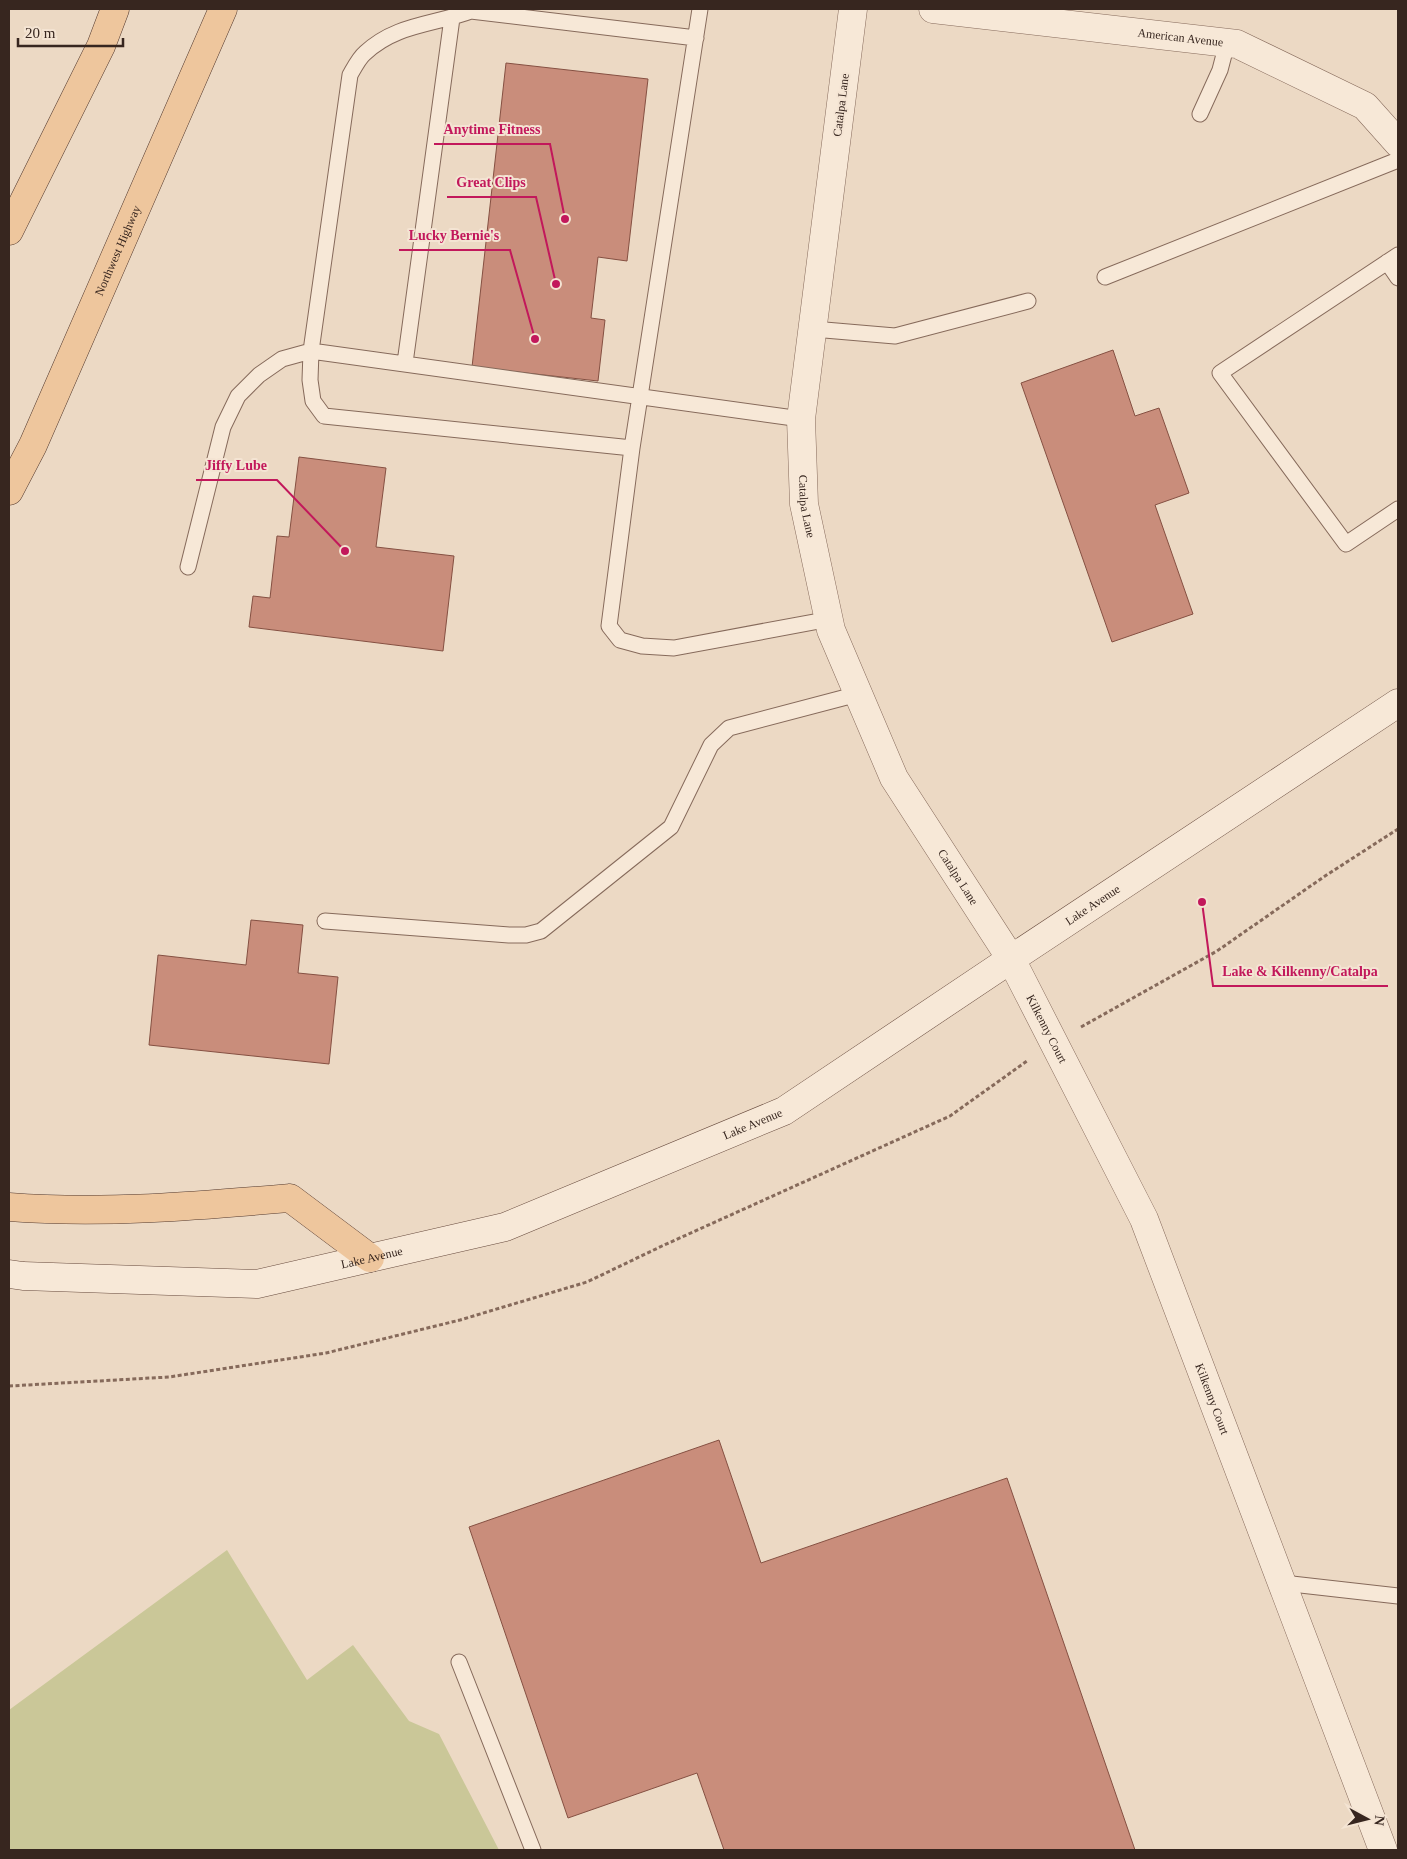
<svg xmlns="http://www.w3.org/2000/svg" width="1407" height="1859" font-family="'Times New Roman',serif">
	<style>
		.green { fill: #cac798 }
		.building { fill: #c98d7b; stroke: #855042 }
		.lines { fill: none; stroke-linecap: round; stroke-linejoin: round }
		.lane-casing { stroke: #866a5b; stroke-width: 17 }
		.street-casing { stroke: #866a5b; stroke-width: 29 }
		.secondary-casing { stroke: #684b3e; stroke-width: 29 }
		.primary-casing { stroke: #543a2f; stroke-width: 29 }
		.path { stroke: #866a5b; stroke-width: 3; stroke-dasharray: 4 2.5; stroke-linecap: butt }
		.lane { stroke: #f7e8d7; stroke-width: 15 }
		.street { stroke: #f7e8d7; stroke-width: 28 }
		.secondary { stroke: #f7e8d7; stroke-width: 28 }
		.primary { stroke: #eec69d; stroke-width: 28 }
		.labels { text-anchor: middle; stroke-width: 4; stroke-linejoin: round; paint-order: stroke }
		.street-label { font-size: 12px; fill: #37261f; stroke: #f4e4d3 }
		.leader { fill: none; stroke: #c2185b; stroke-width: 2 }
		.callout-dot { fill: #c2185b; stroke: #f4e4d3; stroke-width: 2 }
		.callout-label { font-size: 14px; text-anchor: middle; font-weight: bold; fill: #c2185b; stroke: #f4e4d3; stroke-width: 4; stroke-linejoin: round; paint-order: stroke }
	</style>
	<rect width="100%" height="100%" fill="#ecd9c4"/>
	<path class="green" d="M227,1550L307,1680L353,1645L409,1721L439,1734L499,1850H9V1710Z"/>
	<path class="building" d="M506,63L648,79L627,261L598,257L591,318L605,320L598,381L472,367Z
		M1113,350L1135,416L1159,408L1189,493L1155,505L1193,614L1112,642L1021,383Z
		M299,457L386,468L376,547L454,556L443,651L249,627L253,596L270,598L277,536L289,537Z
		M251,920L303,925L298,973L338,977L329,1064L149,1045L158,955L246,965Z
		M719,1440L761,1563L1007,1478L1135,1850H724L697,1773L568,1818L469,1527Z"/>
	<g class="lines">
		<g class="lane-casing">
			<path id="lane" d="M700,9L632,448L609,626L620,640L642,646L674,648L830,619
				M696,38L471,11C433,25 396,24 365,53C359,58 354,68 350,75L311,351L801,419
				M1200,114L1220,70L1227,43
				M1398,255L1220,373L1346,544L1398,509
				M1387,262L1398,278
				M1105,277L1398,160
				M813,329L895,336L1028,301
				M405,363L452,18
				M188,567L223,427L238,396L259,375L282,359L311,351L310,380L313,401L324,416L632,448
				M325,921L509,935H526L541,931L671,827L711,745L729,728L858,694
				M1283,1583L1398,1596
				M459,1662L533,1850"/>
		</g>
		<g class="street-casing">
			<g id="street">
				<path id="s1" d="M853,9L801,419L804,504L831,630L894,778L1011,959L1144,1219L1383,1850"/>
				<path id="s2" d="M933,9L1237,44L1365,106L1398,143"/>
			</g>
		</g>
		<g class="secondary-casing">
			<g id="secondary">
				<path id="s3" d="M9,1274L23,1276L257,1284L505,1227L784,1111L1011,959L1398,703"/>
			</g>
		</g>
		<g class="primary-casing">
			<g id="primary">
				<path d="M9,231L101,46L115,9"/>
				<path id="s4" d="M9,491L33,445L223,9"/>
				<path d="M9,1207C103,1214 196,1206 290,1198L370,1258"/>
			</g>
		</g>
		<path class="path" d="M1081,1027L1217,951L1325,876L1398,829
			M9,1386L169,1377L326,1353L460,1320L587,1282L662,1246L950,1116L1027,1061"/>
		<use href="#lane" class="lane"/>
		<use href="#street" class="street"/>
		<use href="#secondary" class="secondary"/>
		<use href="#primary" class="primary"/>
	</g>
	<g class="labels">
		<g class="street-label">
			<text dy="4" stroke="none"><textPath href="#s2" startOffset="249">American Avenue</textPath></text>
			<text transform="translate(841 105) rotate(-83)" y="4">Catalpa Lane</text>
			<text dy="4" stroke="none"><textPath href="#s4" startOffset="264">Northwest Highway</textPath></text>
			<text dy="4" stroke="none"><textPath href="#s1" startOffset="501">Catalpa Lane</textPath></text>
			<text dy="4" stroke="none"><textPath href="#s1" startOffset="906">Catalpa Lane</textPath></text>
			<text dy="4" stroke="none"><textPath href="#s3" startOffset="1176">Lake Avenue</textPath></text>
			<text dy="4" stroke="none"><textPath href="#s1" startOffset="1082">Kilkenny Court</textPath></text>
			<text dy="4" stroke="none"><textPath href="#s3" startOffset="771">Lake Avenue</textPath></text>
			<text dy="4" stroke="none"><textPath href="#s3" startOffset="366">Lake Avenue</textPath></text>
			<text dy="4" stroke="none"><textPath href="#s1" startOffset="1488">Kilkenny Court</textPath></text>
		</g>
	</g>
	<path class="leader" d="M565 219L550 144H434M556 284L536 197H447M535 339L510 250H399M345 551L277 480H196M1202 902L1213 986H1388"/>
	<g class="callout-dot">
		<circle cx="565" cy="219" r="5"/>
		<circle cx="556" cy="284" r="5"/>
		<circle cx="535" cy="339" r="5"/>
		<circle cx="345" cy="551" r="5"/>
		<circle cx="1202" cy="902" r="5"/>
	</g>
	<g class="callout-label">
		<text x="492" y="134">Anytime Fitness</text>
		<text x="491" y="187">Great Clips</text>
		<text x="454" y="240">Lucky Bernie's</text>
		<text x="236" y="470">Jiffy Lube</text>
		<text x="1300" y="976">Lake &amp; Kilkenny/Catalpa</text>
	</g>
	<rect width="1407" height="1859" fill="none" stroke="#37261f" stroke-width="20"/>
	<g transform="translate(1367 1819) rotate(97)" stroke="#f4e4d3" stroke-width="4" paint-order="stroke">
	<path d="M0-4L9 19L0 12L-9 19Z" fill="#37261f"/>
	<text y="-8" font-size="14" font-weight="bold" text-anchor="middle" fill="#37261f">N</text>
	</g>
	<path d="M18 38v8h105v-8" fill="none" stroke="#37261f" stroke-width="2.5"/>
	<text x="25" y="38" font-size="15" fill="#37261f" stroke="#f4e4d3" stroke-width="4" paint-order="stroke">20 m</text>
</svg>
